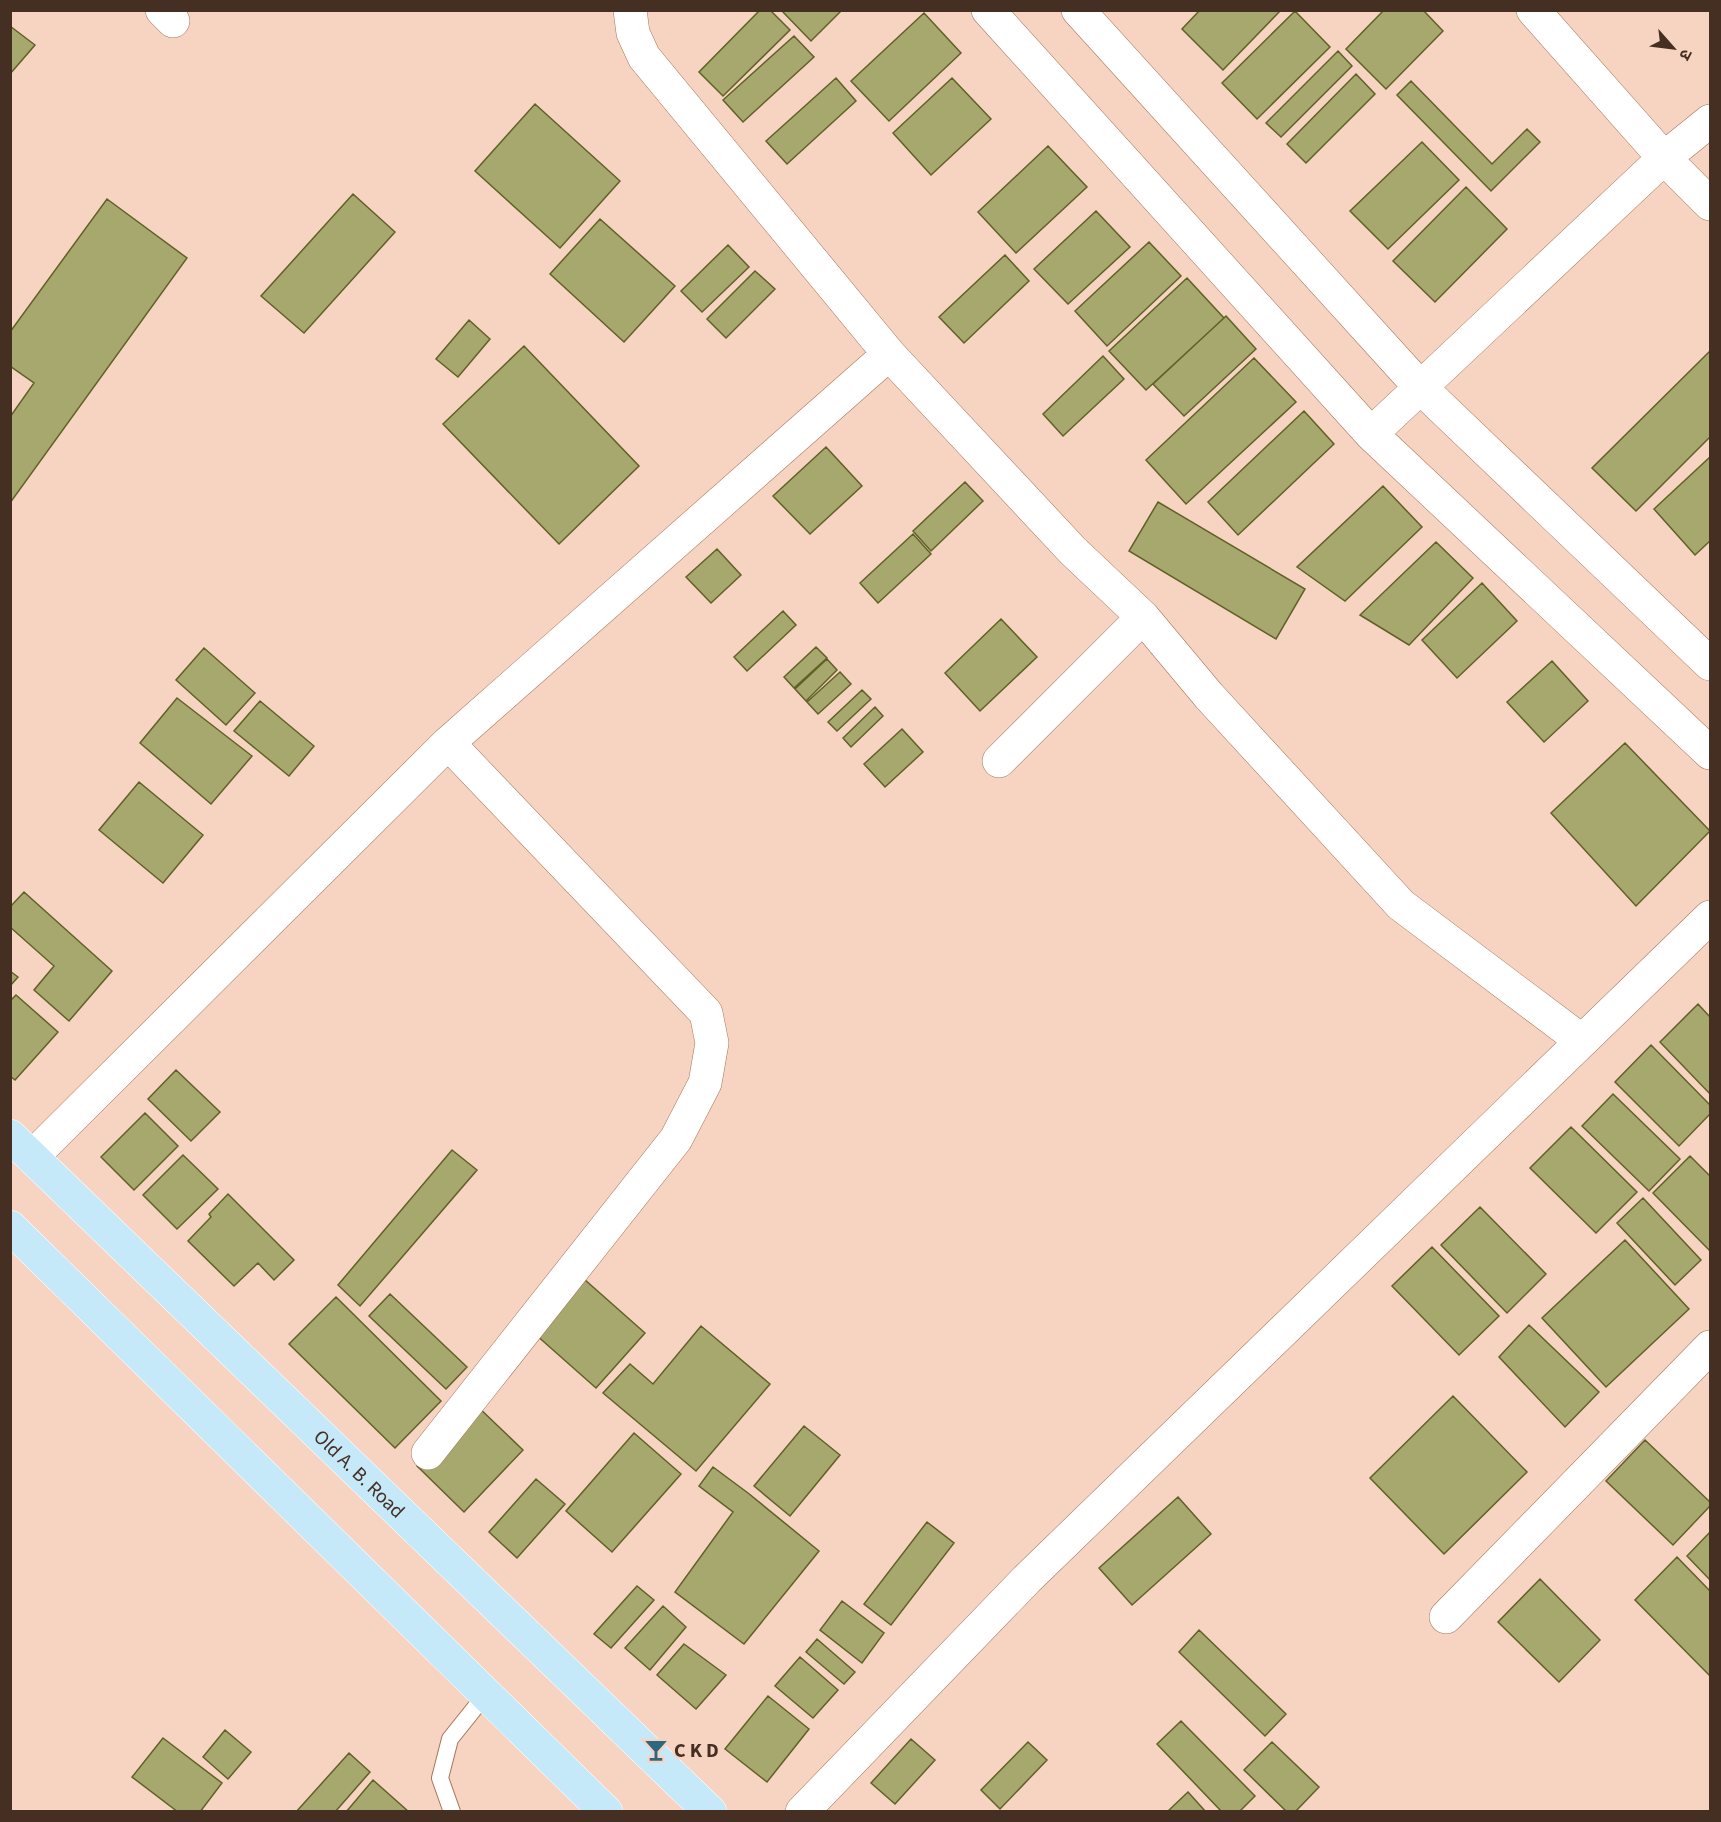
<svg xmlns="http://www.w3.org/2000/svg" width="1721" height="1822" font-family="'Source Sans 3','Noto Sans Devanagari',sans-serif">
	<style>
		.building { fill: #a7a86e; stroke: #606027; stroke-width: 1.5 }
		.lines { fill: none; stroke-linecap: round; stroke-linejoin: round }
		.service-casing { stroke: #a97457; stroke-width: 18 }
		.minor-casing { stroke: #a97457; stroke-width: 34 }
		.primary-casing { stroke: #fff; stroke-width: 34 }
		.service { stroke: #fff; stroke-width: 16 }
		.minor { stroke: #fff; stroke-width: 33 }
		.primary { stroke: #c6e9fa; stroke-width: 33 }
		.labels { text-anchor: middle; stroke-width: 5; stroke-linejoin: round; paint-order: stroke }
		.street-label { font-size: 20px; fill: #452e22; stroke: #f7d4c1 }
		.poi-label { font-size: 20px; font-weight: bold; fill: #452e22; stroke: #f7d4c1; text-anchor: start }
	</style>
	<rect width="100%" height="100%" fill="#f7d4c1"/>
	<path class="building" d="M760,10H770L790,30L723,96L699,72Z
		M781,10H842L811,41Z
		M1200,10H1281L1223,70L1182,29Z
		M1384,10H1423L1443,31L1386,89L1346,49Z
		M1295,11L1330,47L1257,119L1222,83Z
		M924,13L961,53L889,121L851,81Z
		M10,26L35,45L10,74Z
		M794,36L814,57L743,122L723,100Z
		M1338,51L1352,66L1281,137L1266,123Z
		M1356,74L1375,94L1306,163L1287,144Z
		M836,78L856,101L787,164L766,141Z
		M952,78L991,119L931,175L893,133Z
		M1411,81L1492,164L1527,129L1540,142L1491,191L1397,95Z
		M535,104L620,181L560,248L475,171Z
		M1422,142L1459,180L1388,249L1350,211Z
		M1048,146L1087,187L1016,253L978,212Z
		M1466,187L1507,229L1435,302L1393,261Z
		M353,194L395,232L304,333L261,296Z
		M107,199L187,258L10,503V417L34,383L10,366V332Z
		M1096,211L1130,247L1068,304L1034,269Z
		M600,219L675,286L624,342L550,274Z
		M1149,242L1181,276L1107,346L1075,311Z
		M728,245L749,267L702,312L681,291Z
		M1005,255L1029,281L964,343L939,317Z
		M755,271L775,289L726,338L707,319Z
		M1187,278L1224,318L1146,390L1109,351Z
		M1226,316L1256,349L1184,416L1153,384Z
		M469,320L490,339L458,377L436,359Z
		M524,346L639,466L559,544L443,424Z
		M1710,351V437L1636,511L1592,468Z
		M1103,356L1124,379L1063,436L1043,414Z
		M1254,358L1296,402L1186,504L1146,460Z
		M1304,411L1334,444L1238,535L1208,502Z
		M826,447L862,486L810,534L773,496Z
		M1710,457V541L1695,555L1654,509Z
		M965,482L983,501L931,551L913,531Z
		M1383,486L1422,527L1345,601L1297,567Z
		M1158,502L1305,589L1276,639L1129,551Z
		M913,534L931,554L878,603L860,583Z
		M1436,542L1473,578L1409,645L1360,615Z
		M717,549L741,575L711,603L686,577Z
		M1482,583L1517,621L1457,678L1422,640Z
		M783,611L796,625L747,671L734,657Z
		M1001,619L1037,657L980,711L945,673Z
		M816,647L827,658L794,688L784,677Z
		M204,648L255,693L226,725L176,680Z
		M827,659L837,670L806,701L795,689Z
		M1552,661L1588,701L1544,742L1507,702Z
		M840,672L851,684L818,714L807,702Z
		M862,690L871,699L837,731L828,722Z
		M177,698L252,756L211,804L140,743Z
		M260,701L314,746L289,776L234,731Z
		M875,707L883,716L851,747L843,738Z
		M902,729L923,752L885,787L864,764Z
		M1625,743L1710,831L1636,906L1551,813Z
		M139,782L203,835L163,883L99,830Z
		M24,892L112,971L69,1021L34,990L54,966L10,927V907Z
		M10,971L18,977L10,986Z
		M16,995L58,1032L15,1080L10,1076V1001Z
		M1698,1004L1710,1017V1094L1660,1042Z
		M1651,1045L1710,1105V1114L1679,1146L1615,1082Z
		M176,1070L220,1112L191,1141L148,1099Z
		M1613,1094L1680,1159L1649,1191L1582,1126Z
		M145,1113L178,1146L134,1190L101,1157Z
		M1571,1127L1637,1192L1596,1233L1530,1168Z
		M452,1150L477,1170L360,1306L338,1285Z
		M183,1155L218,1189L177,1229L143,1195Z
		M1690,1156L1710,1176V1251L1653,1193Z
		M228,1194L294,1260L274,1280L258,1263L234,1286L188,1241L211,1217L209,1214Z
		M1643,1198L1701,1260L1675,1285L1617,1223Z
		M1480,1207L1546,1274L1507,1313L1441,1245Z
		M1625,1240L1689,1309L1606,1387L1542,1318Z
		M1432,1247L1499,1316L1459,1355L1392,1286Z
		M584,1279L645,1333L596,1388L535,1334Z
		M390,1294L467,1367L446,1389L369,1316Z
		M336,1297L441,1401L395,1448L289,1344Z
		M1529,1325L1599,1392L1565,1427L1499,1357Z
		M701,1326L770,1384L696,1471L603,1393L630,1364L653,1384Z
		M1453,1396L1527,1472L1444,1554L1370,1478Z
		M476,1405L523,1450L464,1512L417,1466Z
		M804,1426L840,1455L790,1516L754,1486Z
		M634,1433L681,1474L612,1552L566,1511Z
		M1645,1440L1710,1502V1506L1673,1545L1606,1481Z
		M713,1467L748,1493L819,1551L744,1644L675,1592L733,1512L699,1486Z
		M536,1479L565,1504L517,1558L489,1532Z
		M1178,1497L1211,1534L1132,1605L1099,1568Z
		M927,1522L954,1543L891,1625L864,1604Z
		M1710,1532V1580L1687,1556Z
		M1677,1557L1710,1591V1676L1635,1600Z
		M1540,1579L1600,1640L1559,1682L1498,1622Z
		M637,1586L654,1600L611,1648L594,1634Z
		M842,1601L884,1633L862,1663L820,1630Z
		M663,1606L686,1627L650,1670L625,1648Z
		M1199,1630L1286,1714L1265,1736L1179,1652Z
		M817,1639L855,1672L844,1684L806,1652Z
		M684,1644L726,1675L696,1709L657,1675Z
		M800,1657L838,1690L813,1718L775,1686Z
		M768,1696L809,1729L767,1782L725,1749Z
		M1181,1721L1255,1796L1239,1812H1222L1157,1744Z
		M225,1730L251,1752L228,1779L203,1757Z
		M163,1738L222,1783L200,1812H178L132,1777Z
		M911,1739L935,1760L895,1804L871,1783Z
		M1028,1742L1047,1760L1000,1809L981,1790Z
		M1272,1742L1319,1787L1295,1812H1287L1244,1770Z
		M349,1753L370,1772L335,1812H296Z
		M373,1780L409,1812H346Z
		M1188,1792L1206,1812H1167Z"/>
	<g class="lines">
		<g class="service-casing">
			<path id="service" d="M452,1812L440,1778L450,1739L486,1694"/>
		</g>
		<g class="minor-casing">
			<path id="minor" d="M162,10L173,21
				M630,10L633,33L644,57L889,354L1073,551L1143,617L1209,696L1401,905L1582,1041
				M988,10L1371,434L1710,753
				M1078,10L1420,387L1710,664
				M1533,10L1664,158L1710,204
				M1371,434L1664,158L1710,121
				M999,761L1143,617
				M32,1157L448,743L889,354
				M428,1453L676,1139L705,1083L712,1043L706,1013L448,743
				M1446,1617L1710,1347
				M802,1812L1027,1579L1710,917"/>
		</g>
		<g class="primary-casing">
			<g id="primary">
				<path id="s1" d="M10,1136L710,1812"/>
				<path d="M10,1227L606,1812"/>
			</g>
		</g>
		<use href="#service" class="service"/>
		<use href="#minor" class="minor"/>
		<use href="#primary" class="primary"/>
	</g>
	<defs>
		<g id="bar-bare" transform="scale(1.8)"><path d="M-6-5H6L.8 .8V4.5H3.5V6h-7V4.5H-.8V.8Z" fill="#2d6780" stroke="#f7d4c1" stroke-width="2.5" paint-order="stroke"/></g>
	</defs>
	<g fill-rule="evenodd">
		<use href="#bar-bare" x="656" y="1750"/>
	</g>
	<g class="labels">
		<g class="street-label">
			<text dy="7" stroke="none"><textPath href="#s1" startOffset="486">Old A. B. Road</textPath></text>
		</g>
		<g class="poi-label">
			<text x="674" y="1757">C K D</text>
		</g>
	</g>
	<rect width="1721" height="1822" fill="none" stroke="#452e22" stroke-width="24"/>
	<g transform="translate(1673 48) rotate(118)" stroke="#f7d4c1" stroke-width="4.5" paint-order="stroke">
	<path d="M0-4.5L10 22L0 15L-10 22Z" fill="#452e22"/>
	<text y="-9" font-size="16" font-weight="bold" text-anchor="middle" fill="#452e22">उ</text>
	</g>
</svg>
